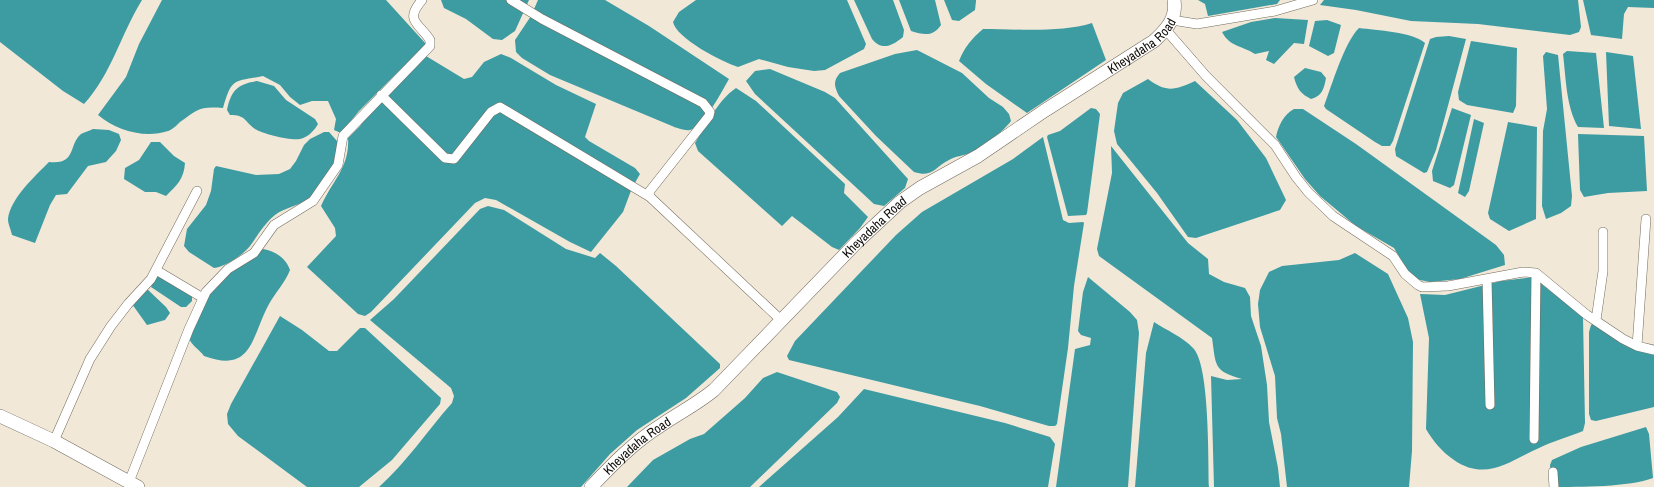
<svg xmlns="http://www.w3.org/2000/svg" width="1654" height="487" font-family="'Archivo Narrow',sans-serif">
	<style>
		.water { fill: #3d9ba2 }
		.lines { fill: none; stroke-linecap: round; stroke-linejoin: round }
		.street-casing { stroke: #736c5e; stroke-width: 10 }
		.secondary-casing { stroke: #736c5e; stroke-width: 14 }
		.street { stroke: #fff; stroke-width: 9 }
		.secondary { stroke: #fff; stroke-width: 13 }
		.labels { text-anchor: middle; stroke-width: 4; stroke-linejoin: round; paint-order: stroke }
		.street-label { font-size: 13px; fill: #110e09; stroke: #fef6e5 }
	</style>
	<rect width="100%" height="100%" fill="#f1e8d8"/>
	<path class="water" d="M0,0H142C121,34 111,75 84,104L63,91L0,42Z
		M162,0H386L426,44L359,111L341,133L334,130L336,119L328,101H312L300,105L290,97L280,85L263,76C234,82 232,77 223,108C200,106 198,109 180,122C177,125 172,130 168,131C144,139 116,130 98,115L126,77L139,44Z
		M441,0H529L515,31L502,40L493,39L466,19L444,8Z
		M538,0H605L649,26L729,79C722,91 703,128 690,130C685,131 677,128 672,126L550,75L522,58L516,52L515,40L531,16Z
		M696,0H847L866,44L864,49L825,70L814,71L788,67L759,59L738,67C722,62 676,38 673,22L679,12Z
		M854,0H893L904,30L903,37C892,46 882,51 872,39Z
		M899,0H935L941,25C933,37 924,35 911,31Z
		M944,0H976V1L975,10L959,21L952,20Z
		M1198,0H1280L1277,4L1208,16L1205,4Z
		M1324,0H1578L1581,27L1579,32L1570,35L1478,24L1411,21L1356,10L1320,5Z
		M1583,0H1654V8L1628,7L1624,14L1622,39L1591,35Z
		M1275,18L1308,20L1304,44L1294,43L1274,64L1266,60L1269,51L1255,54C1241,45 1230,47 1222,32L1251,22Z
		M1327,20L1341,25L1334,53L1328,56L1309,46L1315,21Z
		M1092,23L1106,60L1027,113L986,84L959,61C964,48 972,38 983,29C1017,29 1060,33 1092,23Z
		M1359,28C1376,30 1413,32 1425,43L1393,141L1390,146H1382L1375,142L1326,109L1324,106C1332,85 1344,43 1359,28Z
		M1449,36L1466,39L1436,150L1427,172L1424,173L1396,156L1395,149L1430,39L1436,37Z
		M1471,41L1517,48L1516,106L1513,113L1467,105L1459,100L1458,92Z
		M917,50L962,73L989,98L1003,107L1009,114L1011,121C1004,131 981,149 970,153C963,156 955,156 949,160C934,167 934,178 914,172L876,136L839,96C834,86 833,81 840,73L895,54Z
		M1567,51L1596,53L1604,128L1578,127C1566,106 1566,78 1563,54Z
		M1546,52L1558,55L1572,196L1571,206L1561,213L1546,219L1542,206L1543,131L1547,109L1543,56Z
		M1606,52L1633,56L1641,129L1609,126Z
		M501,54L511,58L556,85L596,104L585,137L589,141L635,168L640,174L632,188L623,212L591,252L570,242L496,200L485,198L475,203L371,312L365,316L358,314L307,267L336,236L335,228L321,206C332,181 350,167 348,138L360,126L370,111L426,56L464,79L472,77L484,62Z
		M1305,68L1321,72L1326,78C1324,89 1322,96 1311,99C1301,94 1297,89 1294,77Z
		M770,69L825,92L835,98L908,179L905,188L884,206L874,204L755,94L746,81L755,71Z
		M1148,79C1167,93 1175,90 1195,81L1237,120L1266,158L1286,200L1280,210L1196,238L1188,237L1157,193L1117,144L1114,131L1118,103L1123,93Z
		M257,81L274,86L286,100L315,119L318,124C315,130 307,138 300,139C291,141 263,134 255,129C244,121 246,115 230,115L227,110C231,91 237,84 257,81Z
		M736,88L756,101L845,184L844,193L868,217L860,228L839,250L832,247L792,216L782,226L698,151L695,143C707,124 718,100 736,88Z
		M1091,108L1096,109L1100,114L1087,213L1086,215L1068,216L1047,137L1048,135L1060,131Z
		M1452,108L1471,115L1454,185L1450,188L1433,181L1432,171Z
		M1294,109H1303L1356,144L1496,245L1504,255L1505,265L1460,279L1430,282L1415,279L1406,268L1394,248L1356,226L1320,196L1305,179L1276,137C1278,126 1284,114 1294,109Z
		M1474,119L1484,123L1469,191L1465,197L1458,193Z
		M1508,122L1537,127L1536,219L1509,231L1490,219L1488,213Z
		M93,129L109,130L119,134L121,140L116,151L106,162L88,166L67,194L56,195L50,205L35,243L12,235C11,230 8,224 8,219C10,199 35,176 49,162C77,165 68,145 81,134C84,132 90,131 93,129Z
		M324,132H329L337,141C340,160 323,188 308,199C298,206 284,208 275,215C264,224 258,235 250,246C244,254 225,267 214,268L189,252L184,246L187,229L206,205L211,191L214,169L216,166L256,175L279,174L290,169L296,161L304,145L310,139Z
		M1578,134L1644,136L1647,191L1608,193L1584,197L1580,190Z
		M1043,137L1063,220L1069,223L1083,222L1084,223L1074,286L1068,348L1057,424L1055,426H1049L980,406L789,360L787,356L795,341L896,235L922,212L1013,159Z
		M151,142H160L174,156L185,163C184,179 177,185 166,196L156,192H145L124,179L125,168L139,160Z
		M1111,146L1188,243L1208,259L1209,274L1224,282L1245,288L1250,297L1251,316L1261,346L1267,385L1269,422L1278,468L1280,487H1214L1211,376L1227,380L1242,379C1213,371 1216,365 1212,338L1099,256L1097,249L1112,173Z
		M488,206L504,210L566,249L595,258L600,253L616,266L720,364V368L686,398L637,430L610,454L581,487H379C407,462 427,431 452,403L454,396L451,388L370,320L394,299L480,209Z
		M263,249C275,251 286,258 290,270C285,283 275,293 269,304C251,337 253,374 204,356C200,350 191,345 189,338L204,301L223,276Z
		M1355,253L1388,274L1408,318L1413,342L1412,451L1409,487H1287L1281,434L1277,418L1275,376L1260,327L1258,304L1260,290L1269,272L1282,266L1339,260Z
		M157,271L192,290V301L186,307H181L151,287Z
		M1088,277L1130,312L1137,320L1139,333L1128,487H1056L1075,349L1090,345L1091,338L1081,335L1078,331L1083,292Z
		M1533,277L1583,317L1585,423L1583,431C1568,437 1553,441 1539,448C1510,461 1486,482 1454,460C1442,452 1433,441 1426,429L1429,338L1420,294L1445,295L1501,281Z
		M146,288L166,307L170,313L165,320L147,325L132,304Z
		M280,316L302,330L329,351H337L360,328H365L441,398L440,404L392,460L359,487H307L238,436L228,424L227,414L231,404Z
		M1154,322C1166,330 1183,337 1193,348C1210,365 1208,460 1209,487H1135L1146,353Z
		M1594,322L1654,352V407L1596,421L1591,420L1589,414V332L1591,325Z
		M777,372L837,392L840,397L837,403L750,487H627L653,460L690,439L704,434L745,398L763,378Z
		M864,389L1005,423L1050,437L1055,444L1048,487H759L838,417Z
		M1646,427L1649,434L1653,478C1630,487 1579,487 1552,487L1550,465L1552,460L1581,447Z"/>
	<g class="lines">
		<g class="street-casing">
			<path id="street" d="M511,0L542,19L703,103L710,112L709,116L649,192L650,197L782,321
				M1172,20L1197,24L1275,11L1313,0
				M1166,30L1206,76L1275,145L1296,177L1308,192L1333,216L1393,256L1405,274L1418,285L1422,287L1448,286L1523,272L1536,273L1587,315L1623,339L1637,346L1654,350
				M381,95L445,158L454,159L491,112L500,107L650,197
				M156,270L203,298
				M1487,279L1490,405
				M1596,320L1603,271V232
				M1637,346L1646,219
				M1534,439L1536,273
				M54,441L90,359L111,326L128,304L151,279L197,191
				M1553,472L1554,487
				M129,482L189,329L206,292L228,269L254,253L274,225L313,201L338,165L343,136L430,46V40C419,23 404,21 422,0"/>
		</g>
		<g class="secondary-casing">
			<g id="secondary">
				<path d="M0,416L54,441L138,487"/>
				<path id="s1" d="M591,487C612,465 634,442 660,426C679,413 697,404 714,390L857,242L900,202L920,188L978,156L1044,111L1154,41C1167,29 1177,18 1174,0"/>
			</g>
		</g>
		<use href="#street" class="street"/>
		<use href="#secondary" class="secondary"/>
	</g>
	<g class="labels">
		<g class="street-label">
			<text dy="5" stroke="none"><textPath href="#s1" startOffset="710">Kheyadaha Road</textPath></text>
			<text dy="5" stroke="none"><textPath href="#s1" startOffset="386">Kheyadaha Road</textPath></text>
			<text dy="5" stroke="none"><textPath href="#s1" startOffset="62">Kheyadaha Road</textPath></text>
		</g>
	</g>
</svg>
